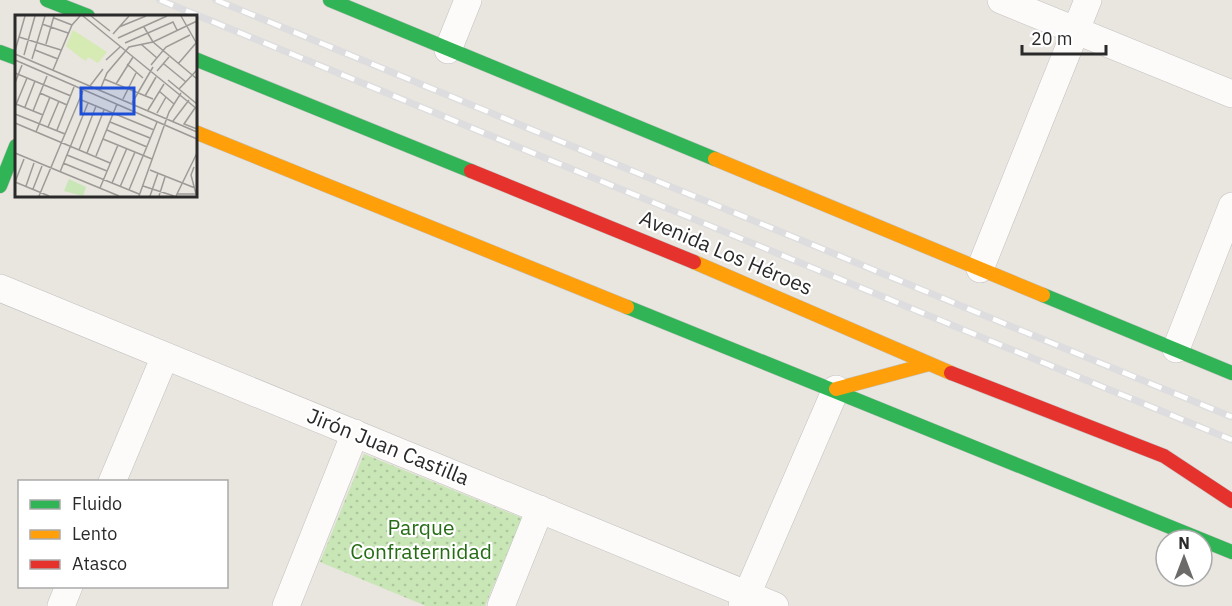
<svg xmlns="http://www.w3.org/2000/svg" width="1232" height="606" font-family="'IBM Plex Sans',sans-serif">
	<style>
		.park { fill: url(#park-dots) }
		.lines { fill: none; stroke-linecap: round; stroke-linejoin: round }
		.street-casing { stroke: #c2c1c1; stroke-width: 28 }
		.fast-casing { stroke: #c2c1c1; stroke-width: 15 }
		.slow-casing { stroke: #c2c1c1; stroke-width: 15 }
		.jam-casing { stroke: #c2c1c1; stroke-width: 15 }
		.street { stroke: #fcfbfa; stroke-width: 27 }
		.fast { stroke: #30b455; stroke-width: 14 }
		.slow { stroke: #ff9f0a; stroke-width: 14 }
		.jam { stroke: #e5322d; stroke-width: 14 }
		.rail-casing { stroke: #dddddf; stroke-width: 7 }
		.rail { stroke: #fff; stroke-width: 4.5; stroke-dasharray: 14; stroke-linecap: butt }
		.labels { text-anchor: middle; stroke-width: 4.5; stroke-linejoin: round; paint-order: stroke }
		.street-label { font-size: 21px; fill: #2a2a2a; stroke: #fff }
		.park-label { font-size: 21px; fill: #256c15; stroke: #fff }
		.inset-road { fill: none; stroke: #9d9a97; stroke-width: 1.5 }
		.view { fill: #1d4ed8; fill-opacity: 0.15; stroke: #1d4ed8; stroke-width: 3 }
		.inset-edge { fill: none; stroke: #2a2a2a; stroke-width: 3 }
	</style>
	<defs>
		<pattern id="park-dots" width="8" height="8" patternUnits="userSpaceOnUse" patternTransform="scale(1.5)"><rect width="8" height="8" fill="#c9e6b6"/><path d="M2 2h.1M6 6h.1" fill="none" stroke="#adc59d" stroke-width="1.8" stroke-linecap="round"/></pattern>
	</defs>
	<rect width="100%" height="100%" fill="#e9e5df"/>
	<path class="park" d="M364,454L522,518L485,606H426L320,562Z"/>
	<g class="lines">
		<g class="street-casing">
			<path id="street" d="M1001,0L1232,94
				M448,50L468,0
				M980,269L1088,0
				M0,288L775,606
				M1176,349L1232,206
				M112,482L165,356
				M61,606L69,586
				M286,606L355,433
				M501,606L540,509
				M742,606L836,389"/>
		</g>
		<g class="fast-casing">
			<path id="fast" d="M47,0L88,16
				M330,0L715,159
				M0,52L16,58
				M195,59L471,171
				M0,186L16,146
				M1043,295L1232,373
				M627,307L1232,552"/>
		</g>
		<g class="slow-casing">
			<path id="slow" d="M195,132L627,307
				M715,159L1043,295
				M694,262L951,373
				M836,389L929,364"/>
		</g>
		<g class="jam-casing">
			<path id="jam" d="M471,171L694,262
				M951,373L1164,456L1232,501"/>
		</g>
		<use href="#street" class="street"/>
		<use href="#fast" class="fast"/>
		<use href="#slow" class="slow"/>
		<use href="#jam" class="jam"/>
		<g class="rail-casing">
			<path id="rail" d="M160,0L1232,440
				M216,0L1232,417"/>
		</g>
		<use href="#rail" class="rail"/>
	</g>
	<g class="labels">
		<g class="street-label">
			<text transform="translate(726 253) rotate(23)" y="7">Avenida Los Héroes</text>
			<text transform="translate(388 447) rotate(22)" y="7">Jirón Juan Castilla</text>
		</g>
		<g class="park-label">
			<text x="421" y="535">Parque<tspan x="421" dy="24">Confraternidad</tspan></text>
		</g>
	</g>
	<g transform="translate(15 15)">
		<rect width="182" height="182" fill="#e9e5df"/>
		<path d="M54,164L71,172L68,181L49,176Z" fill="#c9e6b6"/>
		<path d="M58,15L92,37L83,48L73,42L71,46L66,43L51,31Z" fill="#d5ebb3"/>
		<path class="inset-road" d="M68,1L182,94M76,1L95,16M166,1L182,29M39,3L57,10M27,9L53,18M104,12L131,1M129,12L138,27L182,64M98,19L114,1M4,22L46,35M103,23L152,1M110,28L158,7L162,15M31,29L39,1M127,30L142,43M20,35L43,44M0,36L10,1M0,39L182,117M9,40L20,1M17,44L30,1M0,45L182,124M91,45L105,32M112,49L128,63M149,49L171,67M163,49L181,28M136,50L151,32L175,20M38,55L57,10L65,1M142,56L154,42M0,58L56,81M89,64L138,84M153,65L182,89M0,68L7,50M101,69L118,42M75,71L88,54M164,74L182,55M85,75L92,58L114,32L138,27L182,6M144,76L159,89M25,78L52,90M130,81L141,62M64,84L139,115M108,84L121,58M117,88L138,52M1,89L28,100M0,92L12,63M10,92L20,66M180,93L169,109L182,114M133,95L149,69M18,96L32,61M142,98L151,82M0,99L50,119M158,106L174,85M95,107L135,123M0,108L95,148M33,112L44,86M42,115L59,72M92,115L132,132M21,117L35,82M88,124L137,144M64,135L81,91M0,138L104,181M72,138L89,95M52,140L92,156M81,141L102,89M48,148L124,179M179,152L176,160L181,179M135,155L180,173M45,157L73,88M0,167L34,181M0,167L9,144M97,168L112,133M11,171L19,148M128,171L159,181M105,172L120,137M85,173L103,130M18,174L27,151M114,175L142,107M162,179H181M24,181L68,76M124,181L154,97L166,78M135,181L143,158M144,181L150,162M161,181L182,138"/>
		<path class="view" d="M66,73H119V99H66Z"/>
		<rect width="182" height="182" class="inset-edge"/>
	</g>
	<rect x="18" y="480" width="210" height="108" fill="#ffffff" stroke="#aaaaaa" stroke-width="1.5"/>
	<rect x="30" y="500" width="30" height="9" fill="#30b455" stroke="#aaaaaa" stroke-width="1.5"/>
	<text x="72" y="510" font-size="18" fill="#2a2a2a">Fluido</text>
	<rect x="30" y="530" width="30" height="9" fill="#ff9f0a" stroke="#aaaaaa" stroke-width="1.5"/>
	<text x="72" y="540" font-size="18" fill="#2a2a2a">Lento</text>
	<rect x="30" y="560" width="30" height="9" fill="#e5322d" stroke="#aaaaaa" stroke-width="1.5"/>
	<text x="72" y="570" font-size="18" fill="#2a2a2a">Atasco</text>
	<g transform="translate(1184 558)"><circle r="28" fill="#ffffff" stroke="#aaaaaa" stroke-width="1.5"/>
	<path d="M0-4.5L10 22L0 15L-10 22Z" fill="#6d6b69"/>
	<text y="-9" font-size="16" font-weight="bold" text-anchor="middle" fill="#2a2a2a">N</text>
	</g>
	<path d="M1022 45v9h84v-9" fill="none" stroke="#2a2a2a" stroke-width="3"/>
	<text x="1031" y="45" font-size="18" fill="#2a2a2a" stroke="#ffffff" stroke-width="4.5" paint-order="stroke">20 m</text>
</svg>
